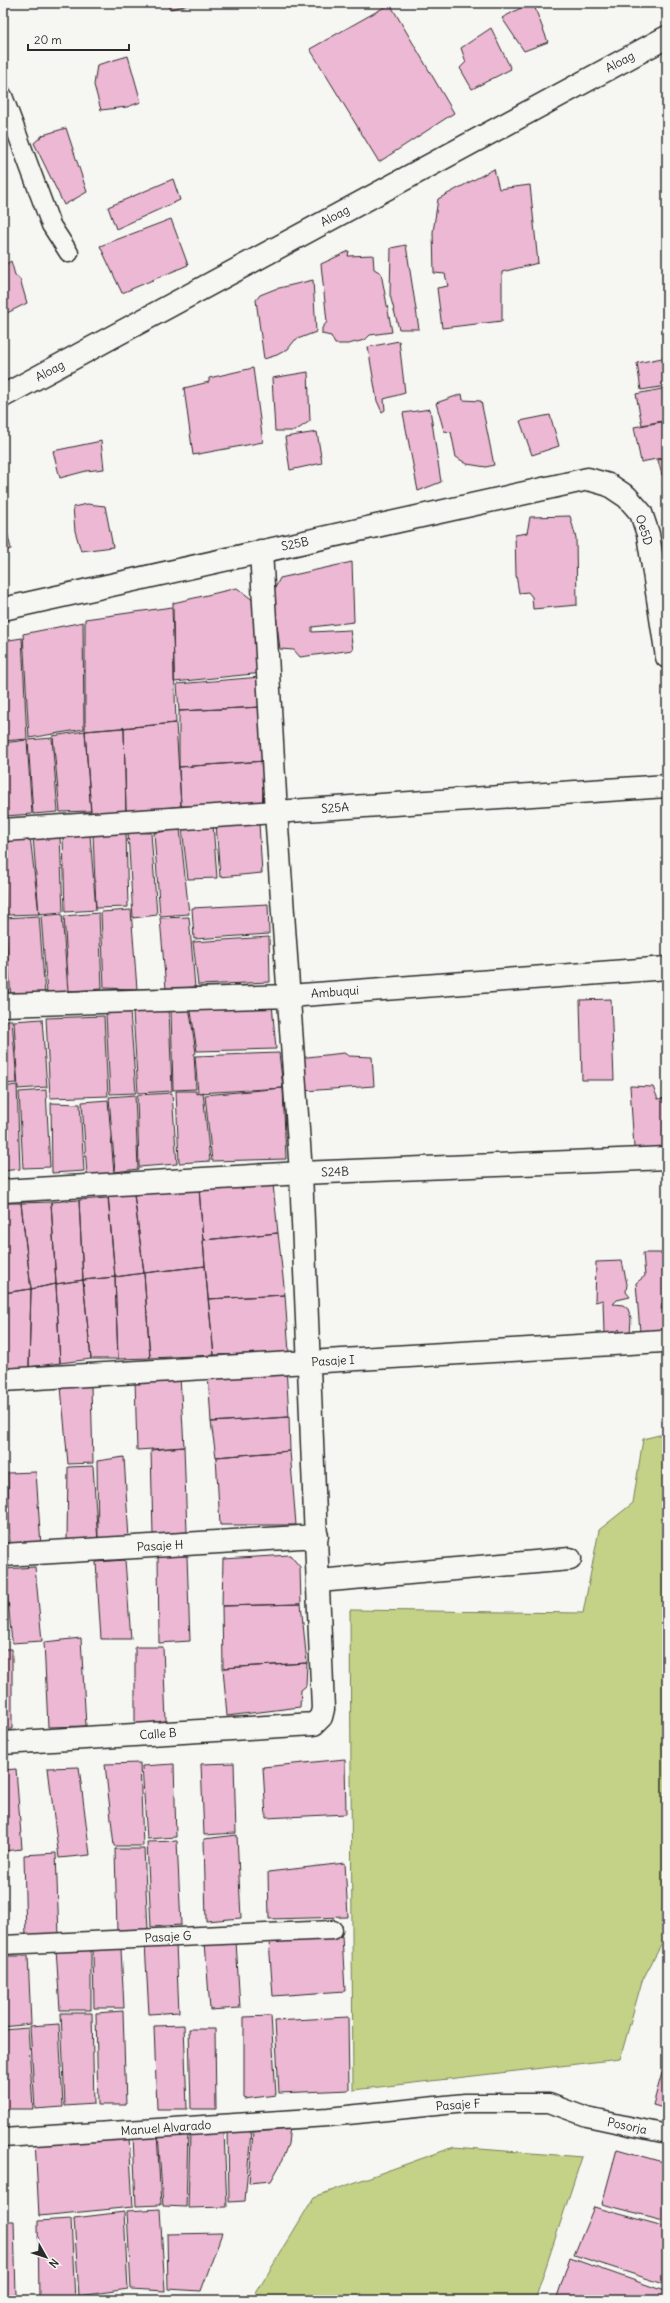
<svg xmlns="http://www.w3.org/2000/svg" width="670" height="2303" font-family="Delius,sans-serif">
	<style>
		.green { fill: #c4d287; stroke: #787e59 }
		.building { fill: #edb8d3; stroke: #2b2b2b }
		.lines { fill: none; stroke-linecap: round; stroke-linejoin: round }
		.lane-casing { stroke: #2b2b2b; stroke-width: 21 }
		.street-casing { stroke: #2b2b2b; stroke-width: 25 }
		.lane { stroke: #f6f6f2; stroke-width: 18 }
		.street { stroke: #f6f6f2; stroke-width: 22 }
		.labels { text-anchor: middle; stroke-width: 3.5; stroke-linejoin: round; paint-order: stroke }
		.street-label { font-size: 12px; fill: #2b2b2b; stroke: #f6f6f2 }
	</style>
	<rect width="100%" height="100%" fill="#f6f6f2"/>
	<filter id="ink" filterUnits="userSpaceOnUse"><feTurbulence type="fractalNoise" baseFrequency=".025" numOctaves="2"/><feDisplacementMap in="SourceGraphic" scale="8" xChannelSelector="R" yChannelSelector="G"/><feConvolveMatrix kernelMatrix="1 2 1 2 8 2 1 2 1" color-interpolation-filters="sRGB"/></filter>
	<g filter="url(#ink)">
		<path class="green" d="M667,1433V1934L642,1981L620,2059L353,2090L350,1610L583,1613L599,1530L633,1503L643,1439Z
			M454,2147L582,2157L535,2300H252L314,2197Z"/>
		<path class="building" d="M163,3H197L171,9Z
			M530,3H533L548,42L524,51L502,18Z
			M390,4L454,113L379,162L310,49Z
			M491,28L511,69L472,89L460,68L466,62L461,48Z
			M128,56L141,102L127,107L101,110L94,85L97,65Z
			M66,128L87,192L64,205L34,143L43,135Z
			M494,169L499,189L530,185L538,263L502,272V321L442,328L437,288L448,286L445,274L434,273L433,232L438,199Z
			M173,179L180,200L116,229L108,207Z
			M171,219L188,265L122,293L100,246Z
			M406,245L419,329H399L390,295L391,248Z
			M349,251L348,256L373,255L374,269L381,273L392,332L370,335L365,340L348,344H335L331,336L322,334V328L327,322L321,264Z
			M11,261L15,275L20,279L27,303L3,315V266Z
			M313,280L316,332L295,340L288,349L277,355L264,359L256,300L260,295L275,289Z
			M399,341L405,393L384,399L385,410L382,412L377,401L368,347Z
			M667,357V386L641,390L637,363Z
			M253,368L263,442L193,455L184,388L209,382V378Z
			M308,372L310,421L295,431H275L272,378Z
			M667,388V420L642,425L636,394Z
			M462,394L463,400L481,401L494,465L486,467L467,464L456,457L451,432L444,431L436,403Z
			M430,409L441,482L418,491L403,413Z
			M550,415L559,446L532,455L520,421Z
			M667,421V457L641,462L634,427Z
			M317,432L322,463L290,470L285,437Z
			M101,441L104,469L86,471L60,478L53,451Z
			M667,458V474L662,475L658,460Z
			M87,504L105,506L113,547L81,551L75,531L73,507Z
			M3,514L11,549L3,551Z
			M570,516L576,538L577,605L533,609L532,597L528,592L519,593L516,575L515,535L527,533L530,517Z
			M352,562L354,622L312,627V632L350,630L353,650L300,657L294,650L280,649L273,592L280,578Z
			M237,588L254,601L263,673L174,682L173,603Z
			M172,607L176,723L85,731V619Z
			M83,622L84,729L29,738L23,634Z
			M22,638L27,739L3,741V641Z
			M261,677L262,707L179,711L177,684Z
			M262,707L265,761L179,767V711Z
			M176,723L181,806L126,813L124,728Z
			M124,728L126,813L91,815L85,731Z
			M85,731L91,811L60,812L53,736Z
			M52,738L58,812L33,814L28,740Z
			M27,740L32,814L5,816L3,743Z
			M265,761L262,807L181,806L179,767Z
			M259,823L262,873L220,877L216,824Z
			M213,824L217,878L188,879L182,828Z
			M180,829L189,914L160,916L154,833Z
			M126,832L128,907L96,908L93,834Z
			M128,832L151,833L157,915L133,918Z
			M90,835L96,910L65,912L63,837Z
			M3,836H30L39,914L6,915Z
			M33,836H60L63,912L39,914Z
			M268,904L269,934L194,939L192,908Z
			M131,910L137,989L104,988L101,912Z
			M99,913L102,989L69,991L64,916Z
			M62,914L68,991L47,993L41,916Z
			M39,916L45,995L11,998L5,918Z
			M189,917L195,987L166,989L160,918Z
			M3,919L9,997H3Z
			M269,937L270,982L198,985L193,942Z
			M611,999L614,1080H582L580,1000Z
			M272,1004L276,1049L197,1051L190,1005Z
			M189,1006L196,1053L194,1054L196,1089L173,1090L171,1008Z
			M169,1010L172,1091L138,1093L133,1012Z
			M130,1011L136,1093L110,1094L106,1014Z
			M104,1016L108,1096L50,1098L46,1018Z
			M42,1019L47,1087L18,1089L14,1021Z
			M3,1020H12L17,1083L3,1084Z
			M279,1053L283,1088L198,1093L195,1056Z
			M344,1053L349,1056L372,1057L374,1086L304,1091L298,1058Z
			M17,1085L20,1169L3,1171V1087Z
			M630,1086L653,1087L658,1099L667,1098V1151L655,1153L634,1148Z
			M283,1088L286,1159L212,1161L205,1095Z
			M46,1090L50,1167L23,1168L19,1092Z
			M176,1091H196V1094L203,1092L210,1161L179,1163Z
			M172,1093L177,1164L139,1167L137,1095Z
			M135,1095L138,1169L115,1172L109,1097Z
			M108,1100L114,1174L87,1175L82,1102Z
			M51,1103L80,1104L84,1171L52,1173Z
			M273,1184L278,1233L203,1240L199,1188Z
			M199,1188L205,1266L144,1273L134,1194Z
			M108,1193L134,1194L144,1273L115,1277Z
			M108,1198L115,1277L83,1280L79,1200Z
			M79,1200L83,1280L56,1284L51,1202Z
			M51,1202L56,1284L31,1289L21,1203Z
			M3,1203H21L31,1289L3,1293Z
			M278,1233L285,1295L208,1299L203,1240Z
			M643,1253H667V1303L662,1304L661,1309H666L667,1329L640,1332L636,1283L645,1276Z
			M622,1261L627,1284L626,1292L630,1297L617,1300L613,1304L623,1305L628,1309L631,1318L630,1334H621L619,1329L616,1332L604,1333L603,1300L595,1302L596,1262Z
			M205,1266L214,1355L150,1358L144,1273Z
			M144,1273L150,1358L118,1359L115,1277Z
			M115,1277L118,1359H91L83,1280Z
			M83,1280L91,1359L60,1363L56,1284Z
			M56,1284L60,1363L29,1367L31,1289Z
			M31,1289L29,1367L3,1370V1293Z
			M285,1295L289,1353L214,1355L208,1299Z
			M286,1367L289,1417L211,1422L208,1373Z
			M180,1376L184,1447L137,1450L135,1380Z
			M91,1386L93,1463L68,1464L61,1387Z
			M3,1388H4L5,1467H3Z
			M289,1417L290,1451L216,1457L211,1422Z
			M184,1447L187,1532L153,1535L151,1450Z
			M290,1451L296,1525H220L216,1457Z
			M124,1457L129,1539L98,1542L97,1461Z
			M93,1466L98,1542H67L68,1467Z
			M36,1472L41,1546L10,1547L8,1473Z
			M158,1555L187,1556L190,1641L159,1643Z
			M290,1555L300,1567L301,1604L222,1606L223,1559Z
			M125,1560L131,1639H101L96,1562Z
			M35,1567L42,1641L12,1643L5,1569Z
			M301,1604L307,1663L223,1668L222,1606Z
			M81,1638L86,1726L48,1727L44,1642Z
			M135,1647H163L166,1721L135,1724Z
			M3,1649H12V1729H3Z
			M307,1663L306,1686L301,1690L300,1707L227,1716L223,1668Z
			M345,1759L346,1814L266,1818L263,1767Z
			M140,1763L143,1846H114L105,1764Z
			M234,1763L236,1833L204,1835L201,1764Z
			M174,1764L176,1837L147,1839L142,1766Z
			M79,1767L90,1855L59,1858L48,1768Z
			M16,1769L22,1849L3,1851V1770Z
			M237,1835L241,1918L206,1921L204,1839Z
			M177,1841L181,1925L151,1927L147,1842Z
			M115,1849H144L148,1929L117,1932Z
			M56,1853L59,1936L26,1938L24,1855Z
			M345,1863L348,1917L269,1919L268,1872Z
			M342,1936L345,1991L273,1996L269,1941Z
			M236,1941L240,2008L210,2010L205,1942Z
			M145,1944H176L179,2012L149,2014Z
			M91,1948V2010H60L56,1949Z
			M93,1949H121L124,2008H94Z
			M3,1956H28L31,2024L3,2027Z
			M123,2011L126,2105H98L96,2013Z
			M61,2013H92L94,2104L65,2106Z
			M271,2016L276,2095L244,2099V2017Z
			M348,2017L349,2090L279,2093L275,2021Z
			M59,2024L63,2107L35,2109L30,2026Z
			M184,2025L187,2109H157L154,2026Z
			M28,2028L33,2109H3V2030Z
			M189,2029H215L216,2109H191Z
			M667,2055V2109L653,2105Z
			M290,2126L288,2144L280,2165L271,2181L249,2183L253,2132Z
			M228,2129L251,2131L245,2201L229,2202Z
			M224,2131L227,2207L188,2208L190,2132Z
			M188,2132L186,2207L163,2206L158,2133Z
			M157,2133L161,2205L136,2206L133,2136Z
			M129,2137L133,2207L39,2216L35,2140Z
			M617,2149L667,2163V2221L602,2204Z
			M594,2207L667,2227V2285L574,2255Z
			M160,2209L165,2291L131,2289L127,2211Z
			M124,2212L128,2289L79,2296L74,2218Z
			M71,2219L75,2300H39L38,2221Z
			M3,2221H14L16,2295L3,2296Z
			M222,2233L201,2291L168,2289L167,2234Z
			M570,2258L667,2292V2300H556Z"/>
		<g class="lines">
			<g class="lane-casing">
				<path id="lane" d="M3,96L51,225L69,253
					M3,1945L333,1930
					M3,2138L328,2117L465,2103H549L587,2117L667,2134"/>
			</g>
			<g class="street-casing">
				<path id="street" d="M3,396L667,37
					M3,609L588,479L609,485L627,497L641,513L648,534L667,657
					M3,830L667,786
					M3,1005L289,996L667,968
					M3,1191L301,1173L667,1158
					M3,1380L663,1341
					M3,1555L317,1536
					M319,1581L570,1559
					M3,1743L314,1724L321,1717L323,1709L301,1173L276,812L261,551"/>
			</g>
			<use href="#lane" class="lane"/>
			<use href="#street" class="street"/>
		</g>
	</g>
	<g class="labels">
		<g class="street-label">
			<text transform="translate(620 62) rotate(-28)" y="4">Aloag</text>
			<text transform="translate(335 216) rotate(-28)" y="4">Aloag</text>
			<text transform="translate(50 371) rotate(-28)" y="4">Aloag</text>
			<text transform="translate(644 530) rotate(73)" y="4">Oe5D</text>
			<text transform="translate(295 544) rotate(-12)" y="4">S25B</text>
			<text transform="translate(335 808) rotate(-4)" y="4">S25A</text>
			<text transform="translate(335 992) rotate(-4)" y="4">Ambuqui</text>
			<text transform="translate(335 1172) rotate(-2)" y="4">S24B</text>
			<text transform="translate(333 1361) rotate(-3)" y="4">Pasaje I</text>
			<text transform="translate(160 1546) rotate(-3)" y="4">Pasaje H</text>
			<text transform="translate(158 1734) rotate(-4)" y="4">Calle B</text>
			<text transform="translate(168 1937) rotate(-3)" y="4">Pasaje G</text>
			<text transform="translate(458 2105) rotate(-4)" y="4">Pasaje F</text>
			<text transform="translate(627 2126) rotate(12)" y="4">Posorja</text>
			<text transform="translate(166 2128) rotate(-4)" y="4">Manuel Alvarado</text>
		</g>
	</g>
	<rect width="670" height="2303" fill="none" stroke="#f6f6f2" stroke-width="16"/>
	<rect x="8" y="8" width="654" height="2287" fill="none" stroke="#2b2b2b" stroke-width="1.5" filter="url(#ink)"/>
	<g transform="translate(46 2257) rotate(129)" stroke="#f6f6f2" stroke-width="3" paint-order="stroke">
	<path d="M0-3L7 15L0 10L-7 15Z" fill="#2b2b2b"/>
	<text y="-6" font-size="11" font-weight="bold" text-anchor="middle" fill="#2b2b2b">N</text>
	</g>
	<path d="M28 44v6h101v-6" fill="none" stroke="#2b2b2b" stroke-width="2"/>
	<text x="34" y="44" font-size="12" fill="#2b2b2b" stroke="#f6f6f2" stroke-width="3" paint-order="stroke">20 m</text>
</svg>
